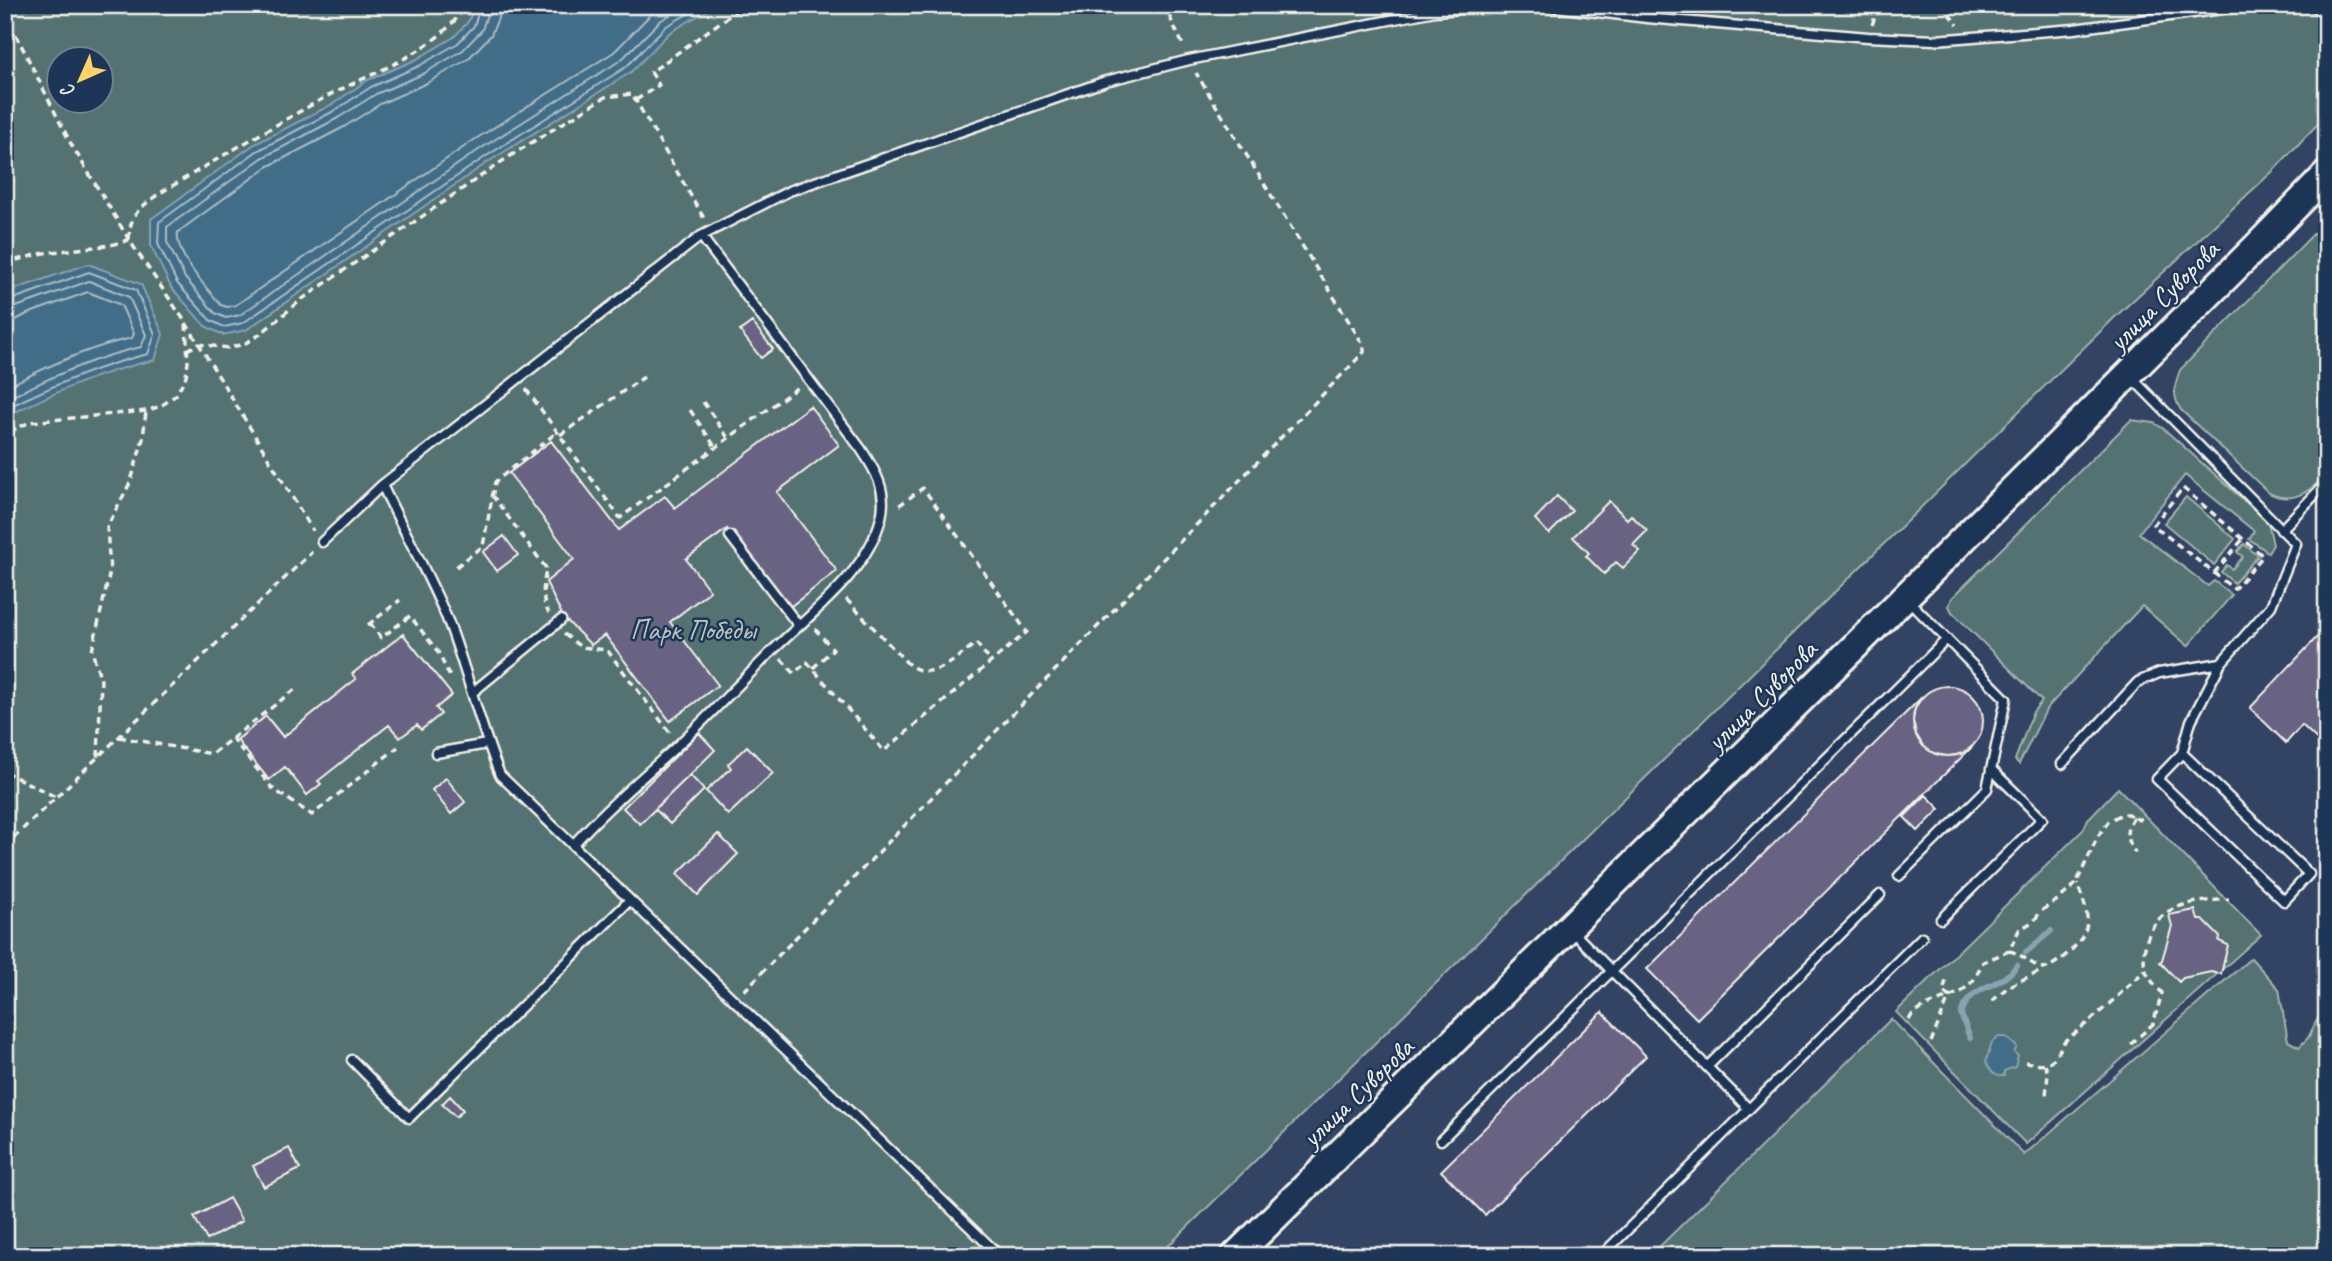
<svg xmlns="http://www.w3.org/2000/svg" width="2332" height="1261" font-family="Caveat,sans-serif">
	<style>
		.green { fill: #537271; stroke: #a4b2ac; stroke-width: 2; fill-rule: evenodd }
		.water { fill: #426d89; stroke: #89a2af; stroke-width: 2 }
		.lines { fill: none; stroke-linecap: round; stroke-linejoin: round }
		.shore { stroke: #adbcc2; stroke-width: 2 }
		.stream { stroke: #89a2af; stroke-width: 6 }
		.building { fill: #676483; stroke: #f4f1e8; stroke-width: 2 }
		.lane-casing { stroke: #f4f1e8; stroke-width: 13 }
		.primary-casing { stroke: #f4f1e8; stroke-width: 32 }
		.path { stroke: #f4f1e8; stroke-width: 3.5; stroke-dasharray: 7 5; stroke-linecap: butt }
		.lane { stroke: #1d3557; stroke-width: 8 }
		.primary { stroke: #1d3557; stroke-width: 26 }
		.labels { text-anchor: middle; stroke-width: 5; stroke-linejoin: round; paint-order: stroke }
		.street-label { font-size: 28px; fill: #f4f1e8; stroke: #1d3557 }
		.park-label { font-size: 28px; fill: #bcc5be; stroke: #1d3557 }
	</style>
	<rect width="100%" height="100%" fill="#334364"/>
	<filter id="ink" filterUnits="userSpaceOnUse"><feTurbulence type="fractalNoise" baseFrequency=".0143" numOctaves="2"/><feDisplacementMap in="SourceGraphic" scale="14" xChannelSelector="R" yChannelSelector="G"/><feConvolveMatrix kernelMatrix="1 2 1 2 8 2 1 2 1" color-interpolation-filters="sRGB"/></filter>
	<g filter="url(#ink)">
		<path class="green" d="M5,5H2327V114L2273,171L2114,318L1158,1256H5ZM60,60H102V102H60Z
			M2327,220V474C2311,491 2293,505 2269,493L2181,410C2172,396 2174,386 2180,370Z
			M2131,420L2154,423L2164,429L2268,522L2273,545L2268,552L2249,539L2254,531L2185,475L2139,533L2208,586L2214,581L2232,595L2188,646L2142,606L2047,708L2019,764L2015,760L2033,712L2042,701L1952,612L1949,606L1952,598Z
			M2186,497L2235,539L2214,565L2164,523Z
			M2244,544L2258,556L2234,583L2221,572L2227,565L2232,569L2243,557L2237,552Z
			M2118,788L2261,935L2026,1144L1896,1012L2083,830L2088,819Z
			M2251,958L2279,989L2288,1041L2299,1047L2308,1038L2327,1000V1256H1650L1891,1019L2024,1155Z"/>
		<path class="water" d="M475,5H716L669,33L631,72L488,162L246,330L223,335L205,326L171,287L151,246V219L253,145L331,105L368,80L415,60L454,37L468,22Z
			M88,264L141,284L163,334L155,360C102,371 53,393 5,417V297L13,290Z
			M1999,1037H2006L2017,1047L2014,1052L2018,1056L2015,1067L2004,1071V1076C1994,1077 1989,1070 1986,1061L1992,1042Z"/>
		<g class="lines">
			<path class="shore" d="M481,5L474,26L458,43L419,66L371,87L334,111L257,151L159,222L158,244L177,283L210,320L224,327L243,323L485,157L626,67L665,27L703,5
				M490,5L482,30L463,50L423,74L376,94L338,118L262,158L167,227V242L185,278L215,313L226,318L240,315L480,149L621,60L660,21L686,5
				M500,5L499,16L491,35L468,59L427,83L380,104L344,127L267,167L178,232C174,254 207,288 221,305L227,307L236,305L474,140L614,52L651,14L665,5
				M5,302L89,272L136,290L155,334L148,354C98,366 51,386 5,409
				M5,311L89,281L129,297L146,335L141,347C94,357 48,378 5,400
				M5,321L16,320L27,314L88,292L121,305L134,334L132,338C88,347 45,367 5,388"/>
			<path class="stream" d="M2026,952L2051,931
				M1970,1038L1961,1014C1971,982 2001,990 2017,965"/>
		</g>
		<path class="building" d="M752,322L773,349L761,358L740,331Z
			M810,406L839,445L777,492L837,571L787,609L727,529L686,559L710,591L670,622L718,685L670,721L605,635L591,645L563,617L546,582L574,559L509,473L551,441L619,530L665,496L675,508Z
			M1557,496L1572,511L1549,534L1535,519Z
			M1609,501L1627,519L1631,515L1647,531L1633,545L1640,551L1623,568L1616,562L1604,574L1586,556L1589,553L1573,537Z
			M504,536L518,555L497,571L483,552Z
			M2321,633L2327,639V749L2302,725L2286,743L2250,708Z
			M403,634L452,695L436,708L441,714L421,730L417,725L400,738L389,725L318,781L321,784L307,795L285,767L269,780L237,740L266,716L283,737L356,679L352,674Z
			M1913 721a35 35 0 1 1 70 0a35 35 0 1 1-70 0Z
			M1923,696L1915,708L1913,721L1916,734L1923,746L1935,754L1948,756L1961,754L1973,746L1697,1019L1647,969Z
			M699,733L715,750L640,824L623,808Z
			M747,746L773,773L728,815L706,791L731,768L728,764Z
			M690,775L704,790L670,824L655,809Z
			M446,778L465,802L451,814L432,790Z
			M1926,795L1940,809L1918,831L1904,817Z
			M718,834L738,854L698,895L677,874Z
			M2195,910L2198,920H2203L2220,937L2219,941L2228,945L2221,974L2211,972L2183,978L2179,982L2160,962L2162,960L2172,926L2169,915Z
			M1602,1012L1646,1056L1485,1215L1441,1171Z
			M450,1096L463,1110L456,1117L442,1104Z
			M289,1148L300,1169L264,1187L253,1166Z
			M229,1198L242,1221L207,1240L194,1217Z"/>
		<g class="lines">
			<g class="lane-casing">
				<path id="lane" d="M1538,5L1647,18L1868,37L1935,40L2074,29L2252,5
					M2308,5L2327,9
					M2131,377L2296,544L2271,606L2221,663L2191,721L2182,753L2157,779L2284,901L2309,874L2182,753
					M382,485L701,236L789,191L1106,81L1189,60L1435,11L1517,5
					M2281,530L2327,482
					M730,536L799,626
					M322,542L382,485C404,532 431,578 450,626C468,675 480,726 500,775L1000,1256
					M473,692L561,620
					M436,753L487,744
					M2062,764L2138,682L2159,673L2221,663
					M573,845C606,808 641,779 677,746C709,716 740,683 771,652C810,614 867,573 881,518C888,491 875,470 861,449L701,236
					M1899,876L1987,789L2006,699L1907,599
					M1941,919L2042,819L1991,769
					M1571,930L1749,1109
					M352,1060L409,1118L629,901
					M1707,1067L1880,895
					M1441,1140L1947,639
					M1601,1256L1922,937"/>
			</g>
			<g class="primary-casing">
				<path id="primary" d="M1235,1256L1905,597L2257,246L2327,174"/>
			</g>
			<path class="path" d="M1164,5L1184,47
				M1941,5L1958,25
				M5,13L71,144L128,238
				M1872,25L1879,5
				M636,100L659,85L651,72L744,5
				M129,239C130,214 138,210 157,195C212,162 268,129 324,98C372,72 437,53 466,5
				M5,263L44,253L111,245L129,240L186,323L188,362L186,376L176,395L161,406L146,411L30,422L5,434
				M186,323L313,531
				M187,350L199,344L228,348L244,344L259,335L301,300L507,158L605,97L632,94L705,220
				M526,389L620,518L798,387
				M703,402L728,438
				M690,410L716,448
				M560,435L644,377
				M2183,488L2263,556L2234,589L2153,525Z
				M492,495L546,568C544,583 540,600 549,613
				M456,567L483,546L495,482L557,432
				M2214,573L2243,539
				M846,599L909,665C935,682 955,659 976,643L991,662
				M370,623L381,638L410,616L438,652L451,679
				M368,625L400,600
				M564,634L581,647L607,650L671,734
				M781,659L794,673L807,662L884,751L1027,632L923,488L897,507
				M813,668L833,649L815,629
				M119,737L212,754L298,687
				M232,738L273,789L312,815L398,747
				M98,757L101,680L92,651L110,571L107,527L131,481L143,439L146,411
				M5,772L56,797
				M2134,817C2124,829 2125,842 2136,853
				M5,846L312,552
				M2009,951C2023,953 2032,968 2047,968C2062,960 2086,941 2087,922C2088,909 2081,895 2077,883
				M744,991L1364,352V346L1196,73
				M1992,1001L2009,986L2039,972L2043,968
				M1909,1020L1912,1015L1926,1006L1961,992L1973,981L1983,962L2009,951L2019,930L2034,921L2041,911L2059,899L2076,884L2098,836L2109,821L2122,814H2128L2139,820L2143,816
				M1931,1042L1949,997L1943,991L1946,981
				M2131,1044L2153,1024L2162,993C2156,986 2149,979 2146,971C2139,949 2151,920 2171,910C2188,901 2211,901 2229,899
				M2025,1062C2031,1063 2040,1065 2046,1063C2059,1060 2059,1045 2067,1039C2095,1018 2120,994 2145,970
				M2045,1064L2048,1073L2046,1096
				M5,1235L17,1254"/>
			<use href="#lane" class="lane"/>
			<use href="#primary" class="primary"/>
		</g>
	</g>
	<g class="labels">
		<g class="street-label">
			<text transform="translate(2163 295) rotate(-45)" y="10">улица Суворова</text>
			<text transform="translate(1761 695) rotate(-45)" y="10">улица Суворова</text>
			<text transform="translate(1357 1092) rotate(-44)" y="10">улица Суворова</text>
		</g>
		<g class="park-label">
			<text x="693" y="639">Парк Победы</text>
		</g>
	</g>
	<rect width="2332" height="1261" fill="none" stroke="#1d3557" stroke-width="28"/>
	<rect x="14" y="14" width="2304" height="1233" fill="none" stroke="#f4f1e8" stroke-width="2.5" filter="url(#ink)"/>
	<g transform="translate(80 80) rotate(225)"><circle r="33" fill="#1d3557" stroke="#738091" stroke-width="2"/>
	<path d="M0-5L12 26L0 18L-12 26Z" fill="#ffd166"/>
	<text y="-10" font-size="19" font-weight="bold" text-anchor="middle" fill="#f4f1e8">С</text>
	</g>
</svg>
